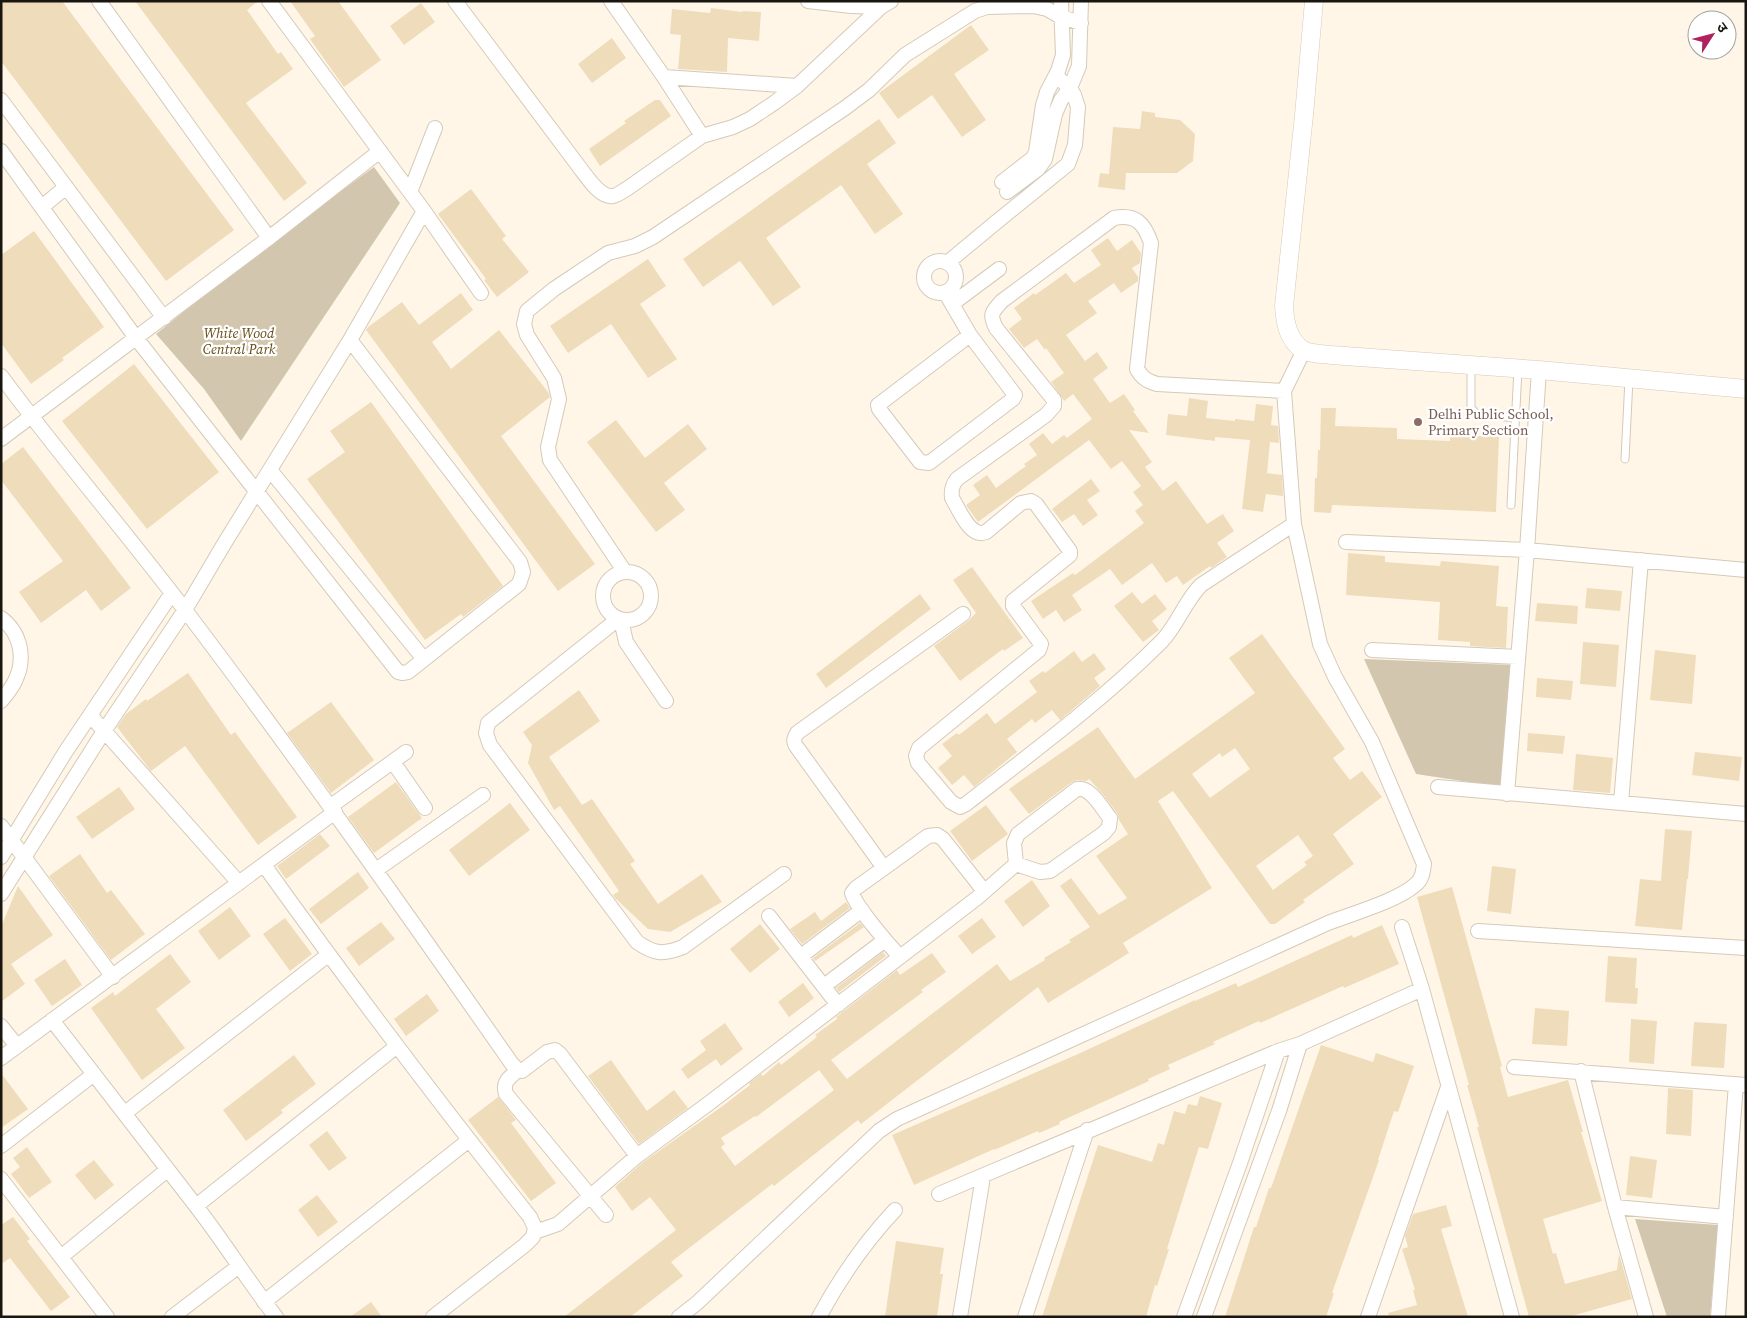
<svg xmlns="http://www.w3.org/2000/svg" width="1747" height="1318" font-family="'Source Serif 4','Noto Sans Devanagari',serif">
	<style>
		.green { fill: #d3c6af }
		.building { fill: #efdcba; fill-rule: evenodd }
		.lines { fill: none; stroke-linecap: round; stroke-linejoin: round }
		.service-casing { stroke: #d4cab8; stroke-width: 9 }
		.minor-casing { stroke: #d4cab8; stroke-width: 16 }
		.tertiary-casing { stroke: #d4cab8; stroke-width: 19 }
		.service { stroke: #fff; stroke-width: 7 }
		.minor { stroke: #fff; stroke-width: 14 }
		.tertiary { stroke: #fff; stroke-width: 18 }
		.education-dot { fill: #8d6e63; stroke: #fff; stroke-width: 2 }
		.labels { text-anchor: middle; stroke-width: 4.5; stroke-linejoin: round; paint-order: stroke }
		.park-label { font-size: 14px; font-style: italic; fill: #674c13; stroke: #fff }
		.education-label { font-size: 14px; fill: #785e54; stroke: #fff; text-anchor: start }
	</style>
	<rect width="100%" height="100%" fill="#fff6e8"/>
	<path class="green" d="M374,167L400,203L241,441L204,389L156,334L259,251Z
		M1364,659L1512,665L1502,787L1416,774Z
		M1635,1219L1718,1225L1710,1317H1667Z"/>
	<path class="building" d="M1,1H62L234,230L166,281L1,61Z
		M135,1H258L247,10L278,54L281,52L293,69L246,103L307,183L284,201Z
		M290,1H338L381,60L344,87L310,39L315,36Z
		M421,3L435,22L404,45L390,26Z
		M711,8L742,12V11L761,12L759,41L728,38L727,72L678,69L681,35L670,34L672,9L710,13Z
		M971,25L989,50L954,74L986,120L962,137L932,95L898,119L879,93Z
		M612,38L626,58L592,83L578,64Z
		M655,100H660L671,116L600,166L589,149L626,123L624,121Z
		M1142,111L1155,113V117L1180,120L1195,134L1193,161L1177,173H1126L1125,190L1098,187L1100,173L1109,174L1113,127L1140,129Z
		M879,119L896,143L867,164L903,214L875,234L841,185L766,238L801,287L773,306L740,261L703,287L683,259Z
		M471,189L506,236L502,239L529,272L497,297L484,280L486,279L438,214Z
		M34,231L104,327L62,358L64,360L31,384L1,343V255Z
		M1108,238L1117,251L1132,240L1141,253L1140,263L1132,268L1138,277V281L1121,293L1114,283L1088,301L1097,313L1066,335L1085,361L1097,352L1108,368L1093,379L1110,403L1124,394L1135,410L1133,411L1149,433L1129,430L1152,462L1145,467L1163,491L1176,481L1207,524L1223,514L1234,531L1217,543L1227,557L1211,568L1210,566L1183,585L1177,576L1166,583L1152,563L1122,585L1110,569L1072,595L1082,610L1064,622L1056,610L1043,619L1031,601L1073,573L1075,575L1144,523L1135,511L1143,505L1133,492L1141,486L1122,461L1111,469L1089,440L978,522L966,505L980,495L973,485L987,475L996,488L1026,466L1024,464L1037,455L1029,444L1043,433L1052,444L1064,435L1067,438L1092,419L1073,394L1064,401L1051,382L1064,373L1046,348L1045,350L1037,339L1024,348L1009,329L1022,319L1014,308L1034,293L1035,295L1066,273L1074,283L1101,265L1091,250Z
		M648,259L666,286L640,304L677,359L648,378L611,324L568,353L550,326Z
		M461,293L473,310L432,342L451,369L499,330L548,392L550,397L501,436L595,564L558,591L366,330L368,327L402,302L419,325Z
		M134,364L219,472L147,529L62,421Z
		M1189,398L1208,401L1206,418L1235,421V419L1254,421L1256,404L1273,406L1271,425L1278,426L1279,443L1270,442L1267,473L1282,475L1283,496L1266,494L1263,512L1242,509L1250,440L1215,437V441L1166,435L1168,414L1187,416Z
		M371,402L503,586L463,617L461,614L425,640L307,479L345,452L330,431Z
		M1321,408H1336L1335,426L1397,428V439L1450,441V435L1499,437L1496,512L1332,505L1331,513L1314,512L1315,478H1317L1318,450H1320Z
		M616,420L645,458L688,424L707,449L664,483L685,510L656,532L587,442Z
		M23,447L131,588L101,611L86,590L41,623L19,592L63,561L1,480V464Z
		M1091,479L1100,491L1087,500L1098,515L1083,526L1074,514L1062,522L1052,509Z
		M1348,553L1385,556V562L1440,566L1441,561L1499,566L1496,606L1508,607L1506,648L1470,646V642L1438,640L1440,602L1346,595Z
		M972,567L1023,638L1004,651L1003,649L960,681L934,646L968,621L976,613L953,580Z
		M1587,588L1622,591L1620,611L1585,608Z
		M1132,592L1142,604L1155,594L1167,609L1152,621L1159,630L1143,642L1114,606Z
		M920,594L931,609L826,688L816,674Z
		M1537,603L1578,606L1577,624L1535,621Z
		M1262,634L1345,749L1333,758L1350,780L1362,771L1382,797L1333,834L1354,864L1303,900L1305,902L1275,924H1270L1173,791L1158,801L1212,888L1123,943L1129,953L1048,1003L1038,987L861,1124L858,1120L774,1186L772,1184L671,1262L683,1276L630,1317H564L676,1230L650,1197L632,1211L615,1187L642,1163L724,1105L750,1085L749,1083L761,1074L763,1076L779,1062L781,1065L817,1037L815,1035L837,1019L836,1017L897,970L900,975L932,953L946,972L921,990L923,992L831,1060L847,1079L997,964L1010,981L1045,960L1044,958L1071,942L1069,940L1090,927L1060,886L1071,878L1099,915L1127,898L1096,856L1128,834L1119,820L1117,813L1102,793L1089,779L1086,781L1077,780L1072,782L1029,814L1009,789L1098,727L1135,779L1255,693L1229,658ZM1235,748L1250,769L1210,798L1192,774L1220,753L1222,757ZM1298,835L1313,856L1304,862L1307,865L1273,890L1256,866ZM819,1070L834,1090L735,1166L721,1147L725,1144L721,1138L755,1116L756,1117Z
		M1583,642L1619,645L1616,687L1580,684Z
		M1655,650L1696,655L1692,704L1650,700Z
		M1074,651L1082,662L1094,653L1106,669L1094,678L1100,686L1060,720L1052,710L1035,723L1032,719L1007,739L1017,752L974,787L964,775L952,785L938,768L952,756L942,744L957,733L959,735L987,713L995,724L1037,692L1029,681L1043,671L1045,673Z
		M188,673L231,735L235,732L297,817L258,845L185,746L151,771L117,727L126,714L146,699L147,701Z
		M1537,678L1573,681L1571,700L1536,697Z
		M579,690L600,721L549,757L582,805L592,799L635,861L630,864L658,904L702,874L722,902L670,932L648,929L615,898L613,895L619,891L560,806L554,810L528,763L532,745L523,732Z
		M331,702L374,760L331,793L287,733Z
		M1528,733L1565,736L1563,754L1527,751Z
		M1695,752L1742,757L1739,781L1692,775Z
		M1576,754L1613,758L1610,793L1573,790Z
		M396,782L422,818L374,853L348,817Z
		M119,787L135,809L92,839L76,817Z
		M510,803L530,830L469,876L449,850Z
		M986,805L1008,834L972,861L950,831Z
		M1665,829L1692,831L1688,879H1687L1682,930L1635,926L1640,879L1661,881Z
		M320,834L330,846L286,879L277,866Z
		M80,854L107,893L111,890L145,934L111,960L49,876Z
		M1492,866L1516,869L1511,914L1487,911Z
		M358,872L369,888L321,924L309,909Z
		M1032,880L1050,906L1023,927L1004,901Z
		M18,886L53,935L11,964L25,984L1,1002V927Z
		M1452,887L1502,1066L1500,1067L1508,1097L1568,1080L1583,1132H1581L1602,1201L1543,1219L1553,1254L1556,1253L1565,1284L1617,1270L1619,1254L1632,1299L1568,1317H1529L1477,1127H1479L1467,1085H1469L1417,897Z
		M846,902L850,908L802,944L790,929L815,912L821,921Z
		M230,907L251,936L219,960L198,931Z
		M285,918L312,954L290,971L263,934Z
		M982,918L996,937L972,954L958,936Z
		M381,922L395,939L359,966L346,948Z
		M860,923L864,927L815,961L813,958Z
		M760,924L780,949L750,973L730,949Z
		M1382,925L1399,964L1344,988L1343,986L1260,1023L1259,1021L1213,1042L1215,1044L1168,1065L1170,1069L1148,1079L1149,1081L1059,1122L1060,1124L1039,1133L1038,1131L994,1150V1149L914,1185L892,1135L1078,1054L1195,1000V1001L1236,983L1238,987L1321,949L1352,935L1353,938Z
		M883,952L886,956L839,992L836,988Z
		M170,954L191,982L156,1009L185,1048L142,1080L91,1008L113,992L115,996Z
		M1608,956L1637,958L1635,988H1638L1637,1004L1605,1002Z
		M65,959L82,985L52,1006L34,980Z
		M803,983L814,998L789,1017L778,1002Z
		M427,994L439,1011L406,1036L394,1019Z
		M1535,1008L1569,1011L1567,1046L1532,1044Z
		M1631,1019L1657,1021L1654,1064L1629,1062Z
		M1694,1022L1727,1024L1724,1068L1691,1066Z
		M725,1023L743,1049L721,1066L716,1059L688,1079L681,1069L706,1050L700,1041Z
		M1321,1045L1373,1062L1376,1053L1414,1066L1398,1112L1394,1111L1378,1160H1379L1332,1293H1334L1326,1317H1225L1254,1227H1256L1269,1188H1271Z
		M294,1055L316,1084L281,1110L283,1113L246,1141L223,1110Z
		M611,1060L647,1111L674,1090L688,1108L639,1144L588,1076Z
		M1,1073L28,1109L1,1128Z
		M1668,1088L1693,1090L1691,1136L1666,1134Z
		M1200,1096L1222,1103L1208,1149L1199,1147L1167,1249H1169L1157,1286L1155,1285L1146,1317H1042L1098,1145L1152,1162L1158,1143L1164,1145L1174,1111L1185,1114L1188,1104L1197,1106Z
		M498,1097L516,1120L511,1123L556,1183L531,1201L468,1120Z
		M327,1131L347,1158L329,1171L309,1145Z
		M27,1147L52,1182L29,1198L11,1174L20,1167L13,1158Z
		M1630,1156L1657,1160L1652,1198L1626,1195Z
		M94,1160L114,1185L95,1200L75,1175Z
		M317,1195L338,1222L318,1237L298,1210Z
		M1446,1205L1452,1226L1441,1229L1468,1317H1389L1388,1313L1417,1305L1413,1290H1415L1402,1249L1408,1247L1405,1236L1413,1214Z
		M13,1217L30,1239L27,1241L70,1297L51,1311L10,1258L1,1264V1225Z
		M896,1241L944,1248L940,1274H943L937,1317H885Z
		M371,1302L382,1317H350Z"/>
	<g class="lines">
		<g class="service-casing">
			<path id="service" d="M1471,365V408L1477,414L1516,418
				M1625,459L1629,379
				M1511,505L1518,369"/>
		</g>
		<g class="minor-casing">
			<path id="minor" d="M99,1L269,238
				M269,1L424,211L481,293
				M455,1L580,168C587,177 600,198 613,196C618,195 623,191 628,188L702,136L733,127L750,119L774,103L797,86L881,7L891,1
				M611,1L664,77L702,136
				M808,1L851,6L881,7
				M664,77L797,86
				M1,100L164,318
				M1,151L136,338L398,672L402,673L408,672L519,584L523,572L520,562L350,340
				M1002,182L1033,158L1036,152L1043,105L1047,92L1058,71L1063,55L1061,1
				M410,192L435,128
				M1007,192L1038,169L1045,159L1055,114L1061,100L1070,88L1079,66L1081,1
				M42,207L66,187
				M924 277a16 16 0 1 1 32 0a16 16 0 1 1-32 0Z
				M947,263L994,224L1068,164L1075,145L1078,107L1074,95L1070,88L1056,76
				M945,292L970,335L1015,395L1013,399L929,463L920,462L879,409L878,405L970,335
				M952,304L999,269
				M1,376C60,456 125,531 185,610C298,759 405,911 512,1064L518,1070L522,1071L547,1052L555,1050L560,1054L637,1156
				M1284,391L1157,384C1147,381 1142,378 1137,369L1151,243C1144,223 1136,214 1114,218L1002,301C992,312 989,314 996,328L1054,400V406L1046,415L957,479C952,485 951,490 952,498C959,509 970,539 986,532L1021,503L1031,501L1036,504L1070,551V555L1013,601V606L1041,644L1039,650L919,748L916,756L918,763L951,802L960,807L966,804C1033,752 1102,701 1162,641C1178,624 1185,601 1201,585L1294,524
				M1,439L269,238L380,151
				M270,470L423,658
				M1346,542L1527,550L1746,570
				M603 596a24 24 0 1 1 48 0a24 24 0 1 1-48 0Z
				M625,572L550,460L548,447L559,399L554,378L527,335L524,324L527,311L554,289L608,253L635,246L653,237L845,108L869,90L905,55L975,11L987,7L1033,6L1047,9L1061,17L1081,23
				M1,618C21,633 26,659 15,681C12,688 6,695 1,701
				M618,619L488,723L486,733L490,745L637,942C654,954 663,955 683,947L784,874
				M621,620L626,642L666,701
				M1372,650L1518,657
				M90,715L239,883
				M393,762L425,808
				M1438,787L1746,814
				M1507,794L1527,550L1539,370
				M1621,803L1641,560
				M331,806L406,752
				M1,826L113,977
				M1,857L66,751L172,593
				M264,865C350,985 438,1102 530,1217L535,1228L533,1237L525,1245L433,1317
				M884,868L928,836L937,835L943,839L984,891
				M376,870L483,795
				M1,894L104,731L185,610L224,544L350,340L424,211
				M769,916L838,1005
				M1402,927L1422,989L1512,1317
				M1478,931L1746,948
				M801,956L862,910
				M900,957C889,945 856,907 852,893L856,888L884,868L796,746C793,741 794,738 797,733L963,614
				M824,986L885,940
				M52,1020C100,1082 148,1144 196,1206C224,1242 248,1281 276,1317
				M1,1026L17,1046
				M1,1058L335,812
				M1514,1067L1746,1085
				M518,1070C509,1078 502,1082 506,1094L606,1215
				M1581,1071L1615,1207L1646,1317
				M125,1113L328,955
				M1,1146L94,1074
				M1,1179L107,1317
				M939,1194L1278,1051L1300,1044L1422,989
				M196,1206L397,1046
				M1615,1207L1726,1217
				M535,1232L558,1224L637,1156L708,1104L977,898L1016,864L1014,843L1018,834L1077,789C1091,787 1101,807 1110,818L1109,827L1104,833L1050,871L1040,872L1016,864
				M61,1257L167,1170
				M264,1302L469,1140
				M172,1317L239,1266
				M679,1317L697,1303L879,1131L897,1119L1328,923C1351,914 1397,901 1415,885C1422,880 1423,872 1424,864L1372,742L1335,677L1320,644L1294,524L1284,391L1304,350
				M819,1317C840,1278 865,1242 895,1210
				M960,1317L983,1177
				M1025,1317L1087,1130
				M1184,1317L1240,1163L1278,1051
				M1204,1317L1279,1111L1300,1044
				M1368,1317L1448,1087
				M1718,1317L1736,1084"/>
		</g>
		<g class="tertiary-casing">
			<path id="tertiary" d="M1314,1L1304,115L1284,306C1285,323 1288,340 1303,350C1310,354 1323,354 1331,355L1539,370L1746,389"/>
		</g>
		<use href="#service" class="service"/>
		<use href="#minor" class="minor"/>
		<use href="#tertiary" class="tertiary"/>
	</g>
	<circle class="education-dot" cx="1418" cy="422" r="5"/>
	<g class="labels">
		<g class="park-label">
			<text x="239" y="338">White Wood<tspan x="239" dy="16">Central Park</tspan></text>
		</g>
		<g class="education-label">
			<text x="1428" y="419">Delhi Public School,<tspan x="1428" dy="16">Primary Section</tspan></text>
		</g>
	</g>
	<rect width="1747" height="1318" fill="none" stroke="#19160f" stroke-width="5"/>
	<g transform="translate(1712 35) rotate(54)"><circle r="24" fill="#ffffff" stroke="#a3a29f"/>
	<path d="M0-4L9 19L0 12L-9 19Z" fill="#af225d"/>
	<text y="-8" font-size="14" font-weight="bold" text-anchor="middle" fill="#19160f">उ</text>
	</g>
</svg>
